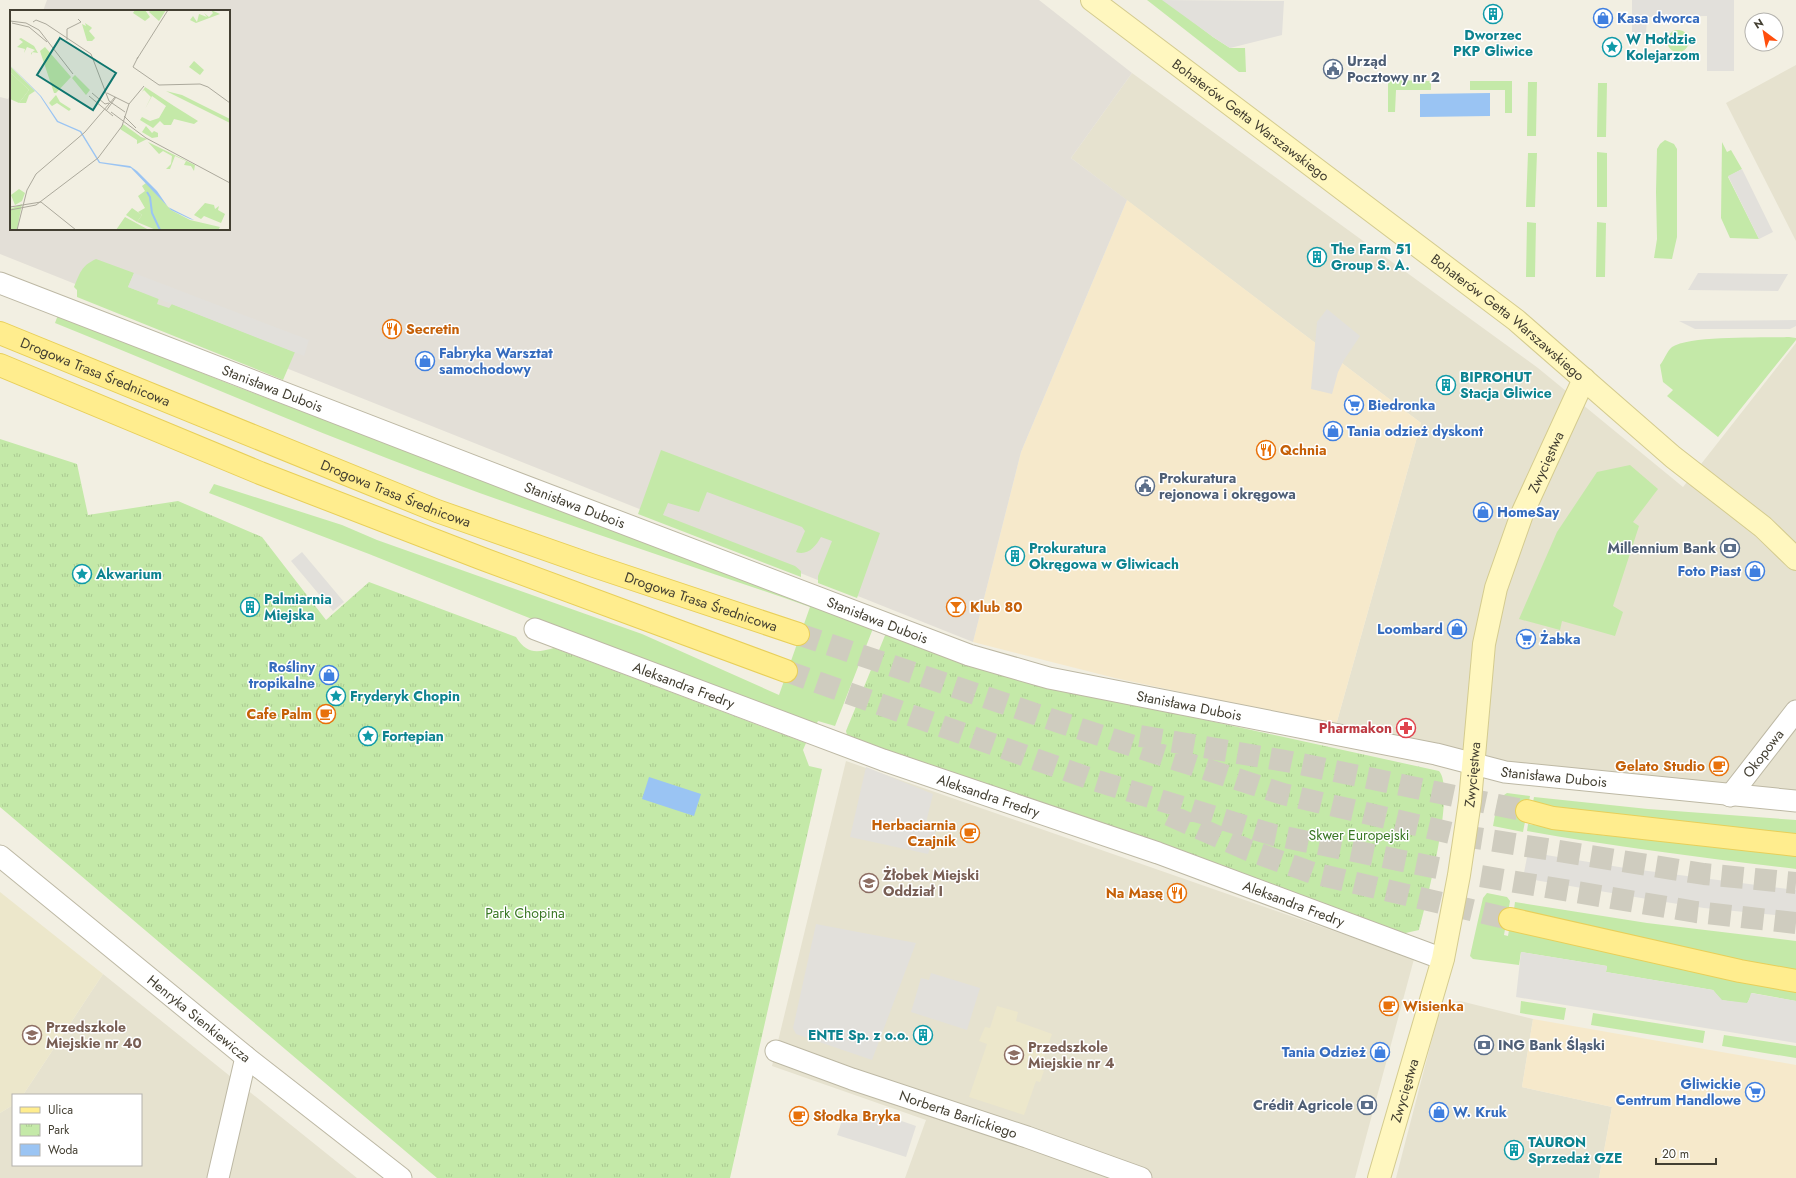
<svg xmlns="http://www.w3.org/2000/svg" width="1796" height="1178" font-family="Jost,sans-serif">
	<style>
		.residential { fill: #e6e2cf }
		.commercial { fill: #f6e9cb }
		.industrial { fill: #e3dfd7 }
		.education { fill: #ece7cb }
		.grass { fill: #c4e9a8 }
		.park { fill: url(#park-tufts) }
		.parking { fill: #e2e0db }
		.water { fill: #9ac4f3 }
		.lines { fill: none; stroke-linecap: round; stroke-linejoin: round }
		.primary-tunnel { stroke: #cfccbf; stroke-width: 22; stroke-dasharray: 22 11; stroke-linecap: butt }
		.street-casing { stroke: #bdb8a4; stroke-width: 23 }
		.secondary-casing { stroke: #d4cb8f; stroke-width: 24 }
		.primary-casing { stroke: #e8cf59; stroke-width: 24 }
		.street { stroke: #fff; stroke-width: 21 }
		.secondary { stroke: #fff7bf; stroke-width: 22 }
		.primary { stroke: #ffed8e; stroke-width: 22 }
		.labels { text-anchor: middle; stroke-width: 3; stroke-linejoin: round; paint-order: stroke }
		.shop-label { font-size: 14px; font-weight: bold; fill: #366cbe; stroke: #fff; text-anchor: start }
		.culture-label { font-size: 14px; font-weight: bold; fill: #0d838f; stroke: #fff; text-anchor: start }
		.service-label { font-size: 14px; font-weight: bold; fill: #4e5e75; stroke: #fff; text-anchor: start }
		.street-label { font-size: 14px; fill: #433f32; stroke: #fff }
		.food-label { font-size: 14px; font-weight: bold; fill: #c56008; stroke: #fff; text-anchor: start }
		.health-label { font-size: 14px; font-weight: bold; fill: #be3a42; stroke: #fff; text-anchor: end }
		.park-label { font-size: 14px; fill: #397724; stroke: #fff }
		.education-label { font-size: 14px; font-weight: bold; fill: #785e54; stroke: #fff; text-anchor: start }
		.inset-river { fill: none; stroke: #9ac4f3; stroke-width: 2 }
		.inset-road { fill: none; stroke: #aca99c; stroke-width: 1 }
		.view { fill: #0f766e; fill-opacity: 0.15; stroke: #0f766e; stroke-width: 2 }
		.inset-edge { fill: none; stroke: #433f32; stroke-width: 2 }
	</style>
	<defs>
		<pattern id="park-tufts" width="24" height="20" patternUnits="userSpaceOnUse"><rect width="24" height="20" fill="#c4e9a8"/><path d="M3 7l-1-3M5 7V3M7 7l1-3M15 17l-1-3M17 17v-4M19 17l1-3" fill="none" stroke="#aac991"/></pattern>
	</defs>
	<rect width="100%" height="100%" fill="#f2efe2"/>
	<path class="residential" d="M1796,65V241L1726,103Z
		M1132,73L1538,368L1683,487L1796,343V794L1742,792L1491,759L1336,725L1421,423L1071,158Z
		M846,761L1414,959L1355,1178H905L926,1120L772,1066Z
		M103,974L357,1178H0V1113L13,1105V1165H141V1095H23Z
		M1460,1001L1533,1019L1522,1087L1612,1107L1599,1178H1396L1438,1016L1452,1002Z"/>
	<path class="commercial" d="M1127,200L1421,423L1336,725L1115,678L973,642L1021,452Z
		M1533,1019L1796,1065V1178H1599L1612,1107L1522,1087Z"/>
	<path class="industrial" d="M47,0H1039L1132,73L1071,158L1127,200L1021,452L973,642L0,254V97L8,99L11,93V229H229V11H43Z"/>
	<path class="education" d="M0,892L103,974L23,1095H13V1105L0,1113Z
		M997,1006L1018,1012L1016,1021L1052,1034L1040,1069L1044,1071L1040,1082L1036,1081L1024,1115L969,1097L987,1044L979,1041L985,1027L990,1028Z"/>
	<path class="grass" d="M1147,0H1165L1213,37L1230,48H1245L1246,72H1239Z
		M1667 41a11 11 0 1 1 22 0a11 11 0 1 1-22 0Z
		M1388,80L1431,81V90H1396L1395,112H1388Z
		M1470,81H1512V113H1505V90H1470Z
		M1528,82H1537L1536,136H1527Z
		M1598,83H1607L1606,137H1597Z
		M1665,140L1674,144L1677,149V237L1672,259L1654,258L1657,239L1656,192L1657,149L1660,144Z
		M1722,142L1727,152L1731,150L1742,169L1728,177L1759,239L1730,238L1721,218Z
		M1597,152L1607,153V207H1597Z
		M1528,153H1537L1535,207H1526Z
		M1527,222L1536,223L1535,277H1526Z
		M1597,222L1606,223L1605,277H1596Z
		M96,259L134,273L128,287L159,298L157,304L169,308L172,304L295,352L283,380L77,297V290L74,287C80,273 81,266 96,259Z
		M58,315L232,385L872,628V631L835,726L818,721L815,727L552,627L369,554L209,493L214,484L342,525L377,540L642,634L779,695L810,607C670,558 528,513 389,459C277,416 167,368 55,323Z
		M1789,337L1796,338V340L1718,437L1667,396L1673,390L1663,382L1660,365C1664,360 1667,351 1672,347C1690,335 1765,338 1789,337Z
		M661,450L880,533L857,598L818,583V576L832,541L821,537C816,546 808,556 796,552L805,531L802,527L707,492L699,512L668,503L663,515L795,566L801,571V577L638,514Z
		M1630,465L1658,489L1633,522L1639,526L1613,606L1623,612L1615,636L1562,621L1560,630L1519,619L1557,532L1597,472Z
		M1507,793L1530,796L1523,832L1493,826L1498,799Z
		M1534,797L1648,809L1796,820V836L1532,807Z
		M1528,824L1591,834L1796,854V869C1706,858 1616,847 1527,831Z
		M1487,893L1507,897L1510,901L1504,935L1508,936L1509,930L1796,991V1001L1752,993L1747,1004L1721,1000L1713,990L1707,989L1606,972L1607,966L1521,952L1519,965L1473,959L1470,956L1483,898Z
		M1515,902L1647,923L1796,941V970L1754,963L1514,909Z
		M1521,1001L1566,1008L1564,1020L1520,1013Z
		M1593,1013L1705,1031L1703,1043L1591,1025Z
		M1724,1035L1796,1046V1058L1722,1046Z"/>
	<path class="park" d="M0,439L77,464L88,515L178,501L262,537L326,620L369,582L516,637C527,654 536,653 554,648L806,743L803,750L809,766L822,769L730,1178H437L0,807Z
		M886,633L1082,693L1439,771C1456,790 1426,904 1419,930L1401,934L848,739L846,731Z"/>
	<path class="parking" d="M1162,0L1284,1L1282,35L1230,48L1213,37Z
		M1632,0H1734V71H1707V16L1647,17L1646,35H1632Z
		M1742,169L1773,232L1759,239L1728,176Z
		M134,273L309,340L304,356L128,287Z
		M1698,273L1788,274L1778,291L1688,290Z
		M1327,309L1360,336L1344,360L1338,372L1332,394L1311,389L1317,322Z
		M1796,320V326L1790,329H1695L1679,321Z
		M302,552L344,602L333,611L291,561Z
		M866,767L933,794L925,827L936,831L928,854L850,837Z
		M1528,852L1625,868L1796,890V917L1704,908L1659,901L1523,878Z
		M816,924L916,943L872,1060L796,1034L793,1028Z
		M1521,952L1607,966L1606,972L1707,989L1713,990L1722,1000L1747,1003L1749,1000L1751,993L1796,1001V1043L1516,997Z
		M931,973L980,988L967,1030L911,1012L921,978L929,980Z
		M873,1111L916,1126L906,1157L837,1135L844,1115L867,1122L869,1121Z"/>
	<path class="water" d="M1490,93V116L1420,117V94Z
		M649,777L701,794L694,816L642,799Z"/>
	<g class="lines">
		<path class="primary-tunnel" d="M798,634L1062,723L1283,794L1464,836L1704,874L1796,883
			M786,671L1094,780L1274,835L1468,874L1696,912L1796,923
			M1140,736L1291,762L1527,811
			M1169,815L1248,850L1313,873L1510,919"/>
		<g class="street-casing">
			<g id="street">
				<path id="s1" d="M0,283L517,483L969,655L1049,678L1436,754L1505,772L1796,801"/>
				<path id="s2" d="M535,629L883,760L1158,853L1443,959"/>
				<path id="s3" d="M1730,796L1796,711"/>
				<path id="s4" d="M0,856L246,1057L401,1178"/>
				<path id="s5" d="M776,1051L852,1079L1027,1137L1141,1178"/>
				<path d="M218,1178L246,1057"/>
			</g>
		</g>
		<g class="secondary-casing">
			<g id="secondary">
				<path id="s6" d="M1092,0L1516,320L1673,457L1763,527L1796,559"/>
				<path id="s7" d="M1379,1178L1443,959L1459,875L1470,801L1484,644L1496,588L1522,514L1584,379"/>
			</g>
		</g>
		<g class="primary-casing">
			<g id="primary">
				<path id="s8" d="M0,333L437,511L591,565L798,634"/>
				<path d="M0,365L260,473L483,559L786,671"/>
				<path d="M1527,811L1553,818L1796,845"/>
				<path d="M1510,919L1740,971L1796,981"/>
			</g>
		</g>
		<use href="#street" class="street"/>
		<use href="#secondary" class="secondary"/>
		<use href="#primary" class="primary"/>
	</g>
	<defs>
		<g id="building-ring" transform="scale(1)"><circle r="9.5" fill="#fff" stroke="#0f9aa8" stroke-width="1.5"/><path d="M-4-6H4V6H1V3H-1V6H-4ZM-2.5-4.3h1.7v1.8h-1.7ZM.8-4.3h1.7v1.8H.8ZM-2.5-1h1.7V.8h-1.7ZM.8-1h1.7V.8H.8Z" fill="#0f9aa8"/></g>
		<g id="shop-ring" transform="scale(1)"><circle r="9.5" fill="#fff" stroke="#3f7fe0" stroke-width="1.5"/><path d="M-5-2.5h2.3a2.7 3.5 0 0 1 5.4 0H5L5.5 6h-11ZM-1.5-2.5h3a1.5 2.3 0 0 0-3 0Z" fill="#3f7fe0"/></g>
		<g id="sight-ring" transform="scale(1)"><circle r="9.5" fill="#fff" stroke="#0f9aa8" stroke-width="1.5"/><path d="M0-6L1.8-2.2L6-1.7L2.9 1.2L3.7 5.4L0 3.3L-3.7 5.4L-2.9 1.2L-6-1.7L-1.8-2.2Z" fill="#0f9aa8"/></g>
		<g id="civic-ring" transform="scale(1)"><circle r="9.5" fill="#fff" stroke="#5c6f8a" stroke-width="1.5"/><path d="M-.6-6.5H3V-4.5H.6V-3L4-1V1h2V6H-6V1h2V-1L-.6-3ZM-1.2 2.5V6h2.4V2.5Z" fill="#5c6f8a"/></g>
		<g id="restaurant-ring" transform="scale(1)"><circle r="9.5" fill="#fff" stroke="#e8710a" stroke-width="1.5"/><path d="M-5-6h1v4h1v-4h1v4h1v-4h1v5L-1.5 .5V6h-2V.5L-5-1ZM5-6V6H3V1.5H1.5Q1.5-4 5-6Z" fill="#e8710a"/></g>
		<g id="supermarket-ring" transform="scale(1)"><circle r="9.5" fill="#fff" stroke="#3f7fe0" stroke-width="1.5"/><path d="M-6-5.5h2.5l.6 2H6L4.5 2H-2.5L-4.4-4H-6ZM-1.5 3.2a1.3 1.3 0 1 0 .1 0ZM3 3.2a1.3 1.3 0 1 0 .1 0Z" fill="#3f7fe0"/></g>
		<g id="bank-ring" transform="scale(1)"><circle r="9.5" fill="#fff" stroke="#5c6f8a" stroke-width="1.5"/><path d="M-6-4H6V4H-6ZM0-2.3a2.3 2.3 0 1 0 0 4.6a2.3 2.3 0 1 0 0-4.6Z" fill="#5c6f8a"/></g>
		<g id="bar-ring" transform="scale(1)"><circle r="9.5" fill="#fff" stroke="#e8710a" stroke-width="1.5"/><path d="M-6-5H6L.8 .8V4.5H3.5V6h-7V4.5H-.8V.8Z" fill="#e8710a"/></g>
		<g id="cafe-ring" transform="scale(1)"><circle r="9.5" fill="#fff" stroke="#e8710a" stroke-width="1.5"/><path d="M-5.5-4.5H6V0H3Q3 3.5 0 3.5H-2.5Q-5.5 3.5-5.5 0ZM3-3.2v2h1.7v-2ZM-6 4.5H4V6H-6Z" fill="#e8710a"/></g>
		<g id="pharmacy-ring" transform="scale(1)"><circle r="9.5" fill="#fff" stroke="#e0444e" stroke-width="1.5"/><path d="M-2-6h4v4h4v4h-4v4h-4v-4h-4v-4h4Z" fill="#e0444e"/></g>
		<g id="school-ring" transform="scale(1)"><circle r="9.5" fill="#fff" stroke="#8d6e63" stroke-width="1.5"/><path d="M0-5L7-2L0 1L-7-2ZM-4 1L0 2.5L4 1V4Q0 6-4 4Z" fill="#8d6e63"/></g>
	</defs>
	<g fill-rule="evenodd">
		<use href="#building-ring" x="1493" y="14"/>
		<use href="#shop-ring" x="1603" y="18"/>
		<use href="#sight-ring" x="1612" y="47"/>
		<use href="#civic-ring" x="1333" y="69"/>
		<use href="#building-ring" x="1317" y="257"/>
		<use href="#restaurant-ring" x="392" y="329"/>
		<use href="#shop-ring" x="425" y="361"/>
		<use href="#building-ring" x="1446" y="385"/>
		<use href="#supermarket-ring" x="1354" y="405"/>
		<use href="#shop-ring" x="1333" y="431"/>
		<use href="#restaurant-ring" x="1266" y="450"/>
		<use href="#civic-ring" x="1145" y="486"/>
		<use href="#shop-ring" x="1483" y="512"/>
		<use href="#bank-ring" x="1730" y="548"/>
		<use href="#building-ring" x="1015" y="556"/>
		<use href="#shop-ring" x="1755" y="571"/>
		<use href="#sight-ring" x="82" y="574"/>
		<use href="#building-ring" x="250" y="607"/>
		<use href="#bar-ring" x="956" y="607"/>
		<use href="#shop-ring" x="1457" y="629"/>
		<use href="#supermarket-ring" x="1526" y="639"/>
		<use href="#shop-ring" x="329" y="675"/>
		<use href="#sight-ring" x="336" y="696"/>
		<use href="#cafe-ring" x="326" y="714"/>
		<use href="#pharmacy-ring" x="1406" y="728"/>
		<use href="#sight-ring" x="368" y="736"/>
		<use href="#cafe-ring" x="1719" y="766"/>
		<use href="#cafe-ring" x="970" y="833"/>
		<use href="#school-ring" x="869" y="883"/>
		<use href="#restaurant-ring" x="1177" y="893"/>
		<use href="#cafe-ring" x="1389" y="1006"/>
		<use href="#school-ring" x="32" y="1035"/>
		<use href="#building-ring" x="923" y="1035"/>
		<use href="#bank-ring" x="1484" y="1045"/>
		<use href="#shop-ring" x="1380" y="1052"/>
		<use href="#school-ring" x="1014" y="1055"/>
		<use href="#supermarket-ring" x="1755" y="1092"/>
		<use href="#bank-ring" x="1367" y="1105"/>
		<use href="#shop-ring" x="1439" y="1112"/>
		<use href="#cafe-ring" x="799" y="1116"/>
		<use href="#building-ring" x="1514" y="1150"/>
	</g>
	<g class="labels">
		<g class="shop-label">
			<text x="1617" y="23">Kasa dworca</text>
			<text x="439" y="358">Fabryka Warsztat<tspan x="439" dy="16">samochodowy</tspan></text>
			<text x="1368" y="410">Biedronka</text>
			<text x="1347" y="436">Tania odzież dyskont</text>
			<text x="1497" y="517">HomeSay</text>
			<text x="1741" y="576" text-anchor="end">Foto Piast</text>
			<text x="1443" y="634" text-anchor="end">Loombard</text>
			<text x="1540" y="644">Żabka</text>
			<text x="315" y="672" text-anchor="end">Rośliny<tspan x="315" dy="16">tropikalne</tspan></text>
			<text x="1366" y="1057" text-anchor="end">Tania Odzież</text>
			<text x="1741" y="1089" text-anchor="end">Gliwickie<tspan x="1741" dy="16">Centrum Handlowe</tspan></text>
			<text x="1453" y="1117">W. Kruk</text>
		</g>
		<g class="culture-label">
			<text x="1493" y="40" text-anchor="middle">Dworzec<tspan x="1493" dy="16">PKP Gliwice</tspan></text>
			<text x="1626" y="44">W Hołdzie<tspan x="1626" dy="16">Kolejarzom</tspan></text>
			<text x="1331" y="254">The Farm 51<tspan x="1331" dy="16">Group S. A.</tspan></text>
			<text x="1460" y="382">BIPROHUT<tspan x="1460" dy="16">Stacja Gliwice</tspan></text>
			<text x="1029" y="553">Prokuratura<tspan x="1029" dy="16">Okręgowa w Gliwicach</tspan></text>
			<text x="96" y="579">Akwarium</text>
			<text x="264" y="604">Palmiarnia<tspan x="264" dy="16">Miejska</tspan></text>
			<text x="350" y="701">Fryderyk Chopin</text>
			<text x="382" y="741">Fortepian</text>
			<text x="909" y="1040" text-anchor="end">ENTE Sp. z o.o.</text>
			<text x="1528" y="1147">TAURON<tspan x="1528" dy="16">Sprzedaż GZE</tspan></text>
		</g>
		<g class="service-label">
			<text x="1347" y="66">Urząd<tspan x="1347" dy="16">Pocztowy nr 2</tspan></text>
			<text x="1159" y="483">Prokuratura<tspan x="1159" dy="16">rejonowa i okręgowa</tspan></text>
			<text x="1716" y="553" text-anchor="end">Millennium Bank</text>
			<text x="1498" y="1050">ING Bank Śląski</text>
			<text x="1353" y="1110" text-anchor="end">Crédit Agricole</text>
		</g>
		<g class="street-label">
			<text dy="5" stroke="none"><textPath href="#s6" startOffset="199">Bohaterów Getta Warszawskiego</textPath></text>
			<text dy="5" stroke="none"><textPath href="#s6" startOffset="523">Bohaterów Getta Warszawskiego</textPath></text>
			<text dy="5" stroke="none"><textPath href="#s8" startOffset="103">Drogowa Trasa Średnicowa</textPath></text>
			<text dy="5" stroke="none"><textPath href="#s1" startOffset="292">Stanisława Dubois</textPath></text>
			<text dy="5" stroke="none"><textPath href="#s7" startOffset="739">Zwycięstwa</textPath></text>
			<text dy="5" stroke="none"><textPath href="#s8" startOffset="427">Drogowa Trasa Średnicowa</textPath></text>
			<text dy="5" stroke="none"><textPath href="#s1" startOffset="616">Stanisława Dubois</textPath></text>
			<text dy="5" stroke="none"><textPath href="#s8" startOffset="751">Drogowa Trasa Średnicowa</textPath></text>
			<text dy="5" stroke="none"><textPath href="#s1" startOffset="940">Stanisława Dubois</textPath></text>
			<text dy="5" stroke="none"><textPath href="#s2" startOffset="159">Aleksandra Fredry</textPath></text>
			<text dy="5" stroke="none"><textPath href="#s1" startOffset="1264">Stanisława Dubois</textPath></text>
			<text dy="5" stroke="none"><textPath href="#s3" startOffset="54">Okopowa</textPath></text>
			<text dy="5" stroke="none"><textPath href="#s7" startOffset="415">Zwycięstwa</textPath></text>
			<text dy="5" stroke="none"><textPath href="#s1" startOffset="1636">Stanisława Dubois</textPath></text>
			<text dy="5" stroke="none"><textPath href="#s2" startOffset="483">Aleksandra Fredry</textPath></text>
			<text dy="5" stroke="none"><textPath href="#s2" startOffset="807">Aleksandra Fredry</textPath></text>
			<text dy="5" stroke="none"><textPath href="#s4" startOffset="257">Henryka Sienkiewicza</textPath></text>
			<text dy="5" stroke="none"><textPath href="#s7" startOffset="91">Zwycięstwa</textPath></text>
			<text dy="5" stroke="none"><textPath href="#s5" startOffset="193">Norberta Barlickiego</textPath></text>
		</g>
		<g class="food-label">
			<text x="406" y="334">Secretin</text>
			<text x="1280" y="455">Qchnia</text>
			<text x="970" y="612">Klub 80</text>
			<text x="312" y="719" text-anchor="end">Cafe Palm</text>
			<text x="1705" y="771" text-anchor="end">Gelato Studio</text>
			<text x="956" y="830" text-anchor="end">Herbaciarnia<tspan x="956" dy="16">Czajnik</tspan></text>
			<text x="1163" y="898" text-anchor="end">Na Masę</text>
			<text x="1403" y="1011">Wisienka</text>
			<text x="813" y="1121">Słodka Bryka</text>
		</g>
		<g class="health-label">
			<text x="1392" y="733">Pharmakon</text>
		</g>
		<g class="park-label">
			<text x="1359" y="840">Skwer Europejski</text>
			<text x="525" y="918">Park Chopina</text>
		</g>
		<g class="education-label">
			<text x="883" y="880">Żłobek Miejski<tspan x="883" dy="16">Oddział I</tspan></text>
			<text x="46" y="1032">Przedszkole<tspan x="46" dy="16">Miejskie nr 40</tspan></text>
			<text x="1028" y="1052">Przedszkole<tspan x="1028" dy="16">Miejskie nr 4</tspan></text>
		</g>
	</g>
	<g transform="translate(10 10)">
		<rect width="220" height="220" fill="#f2efe2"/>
		<path d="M125,0H135L140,7L135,11L123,3ZM201,0L210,4L186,13L180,10L183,6L187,12L189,4L197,7L194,3L199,7L203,3ZM75,13L81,17L82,18L79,21L85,28L82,31H77L72,14L76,16ZM11,28L24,36L28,43L22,42V45L21,43L25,40L17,37L14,43L15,39L7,37L13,32L9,29ZM135,77L164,96L188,111L184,114L164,109L161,115H154L150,111L143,118L130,110L132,107L140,111L149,108L156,96L142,86L135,99L141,87L134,80L132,82ZM156,81L172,85L220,109V113ZM113,114L131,127L137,129L127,134V130L110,119ZM136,116L142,123L144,121L148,123V127L142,128L132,122ZM138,132L185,155L184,161L181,156L174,155L176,151L165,146L160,159H156L161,154L162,146L153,141L149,144ZM195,193L204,195L205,199L209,196L208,200L215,204L211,213L194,206L191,209L184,205ZM12,194L7,220H1L0,199ZM122,198L132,205L127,212L116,205Z" fill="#c4e9a8"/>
		<path d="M35,37L61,67L46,83H44L30,41ZM184,51L194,60L190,65L179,57ZM0,56L25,81L19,85L16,93H9L19,80L0,62ZM65,65L80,80L76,85L62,68ZM46,85L50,92L61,99L59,101L47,93L42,96L39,93ZM136,173L161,200L180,210L210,217L208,220H146L127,212L132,205L128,202L135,198L128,186L135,181L132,176ZM9,179L15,183L12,191L5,195L1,185Z" fill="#c4e9a8"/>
		<path d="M141,0H156L149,11L139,2ZM0,62L19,80L9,93L0,89ZM115,207L126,213L139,220H106Z" fill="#c4e9a8"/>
		<path d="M0,55L31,86L48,111L71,121L90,152L120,156L127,161L147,181L158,197L184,210L220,219L180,209L161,200L121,158L89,153L70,122L47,112L30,86Z" fill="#9ac4f3"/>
		<path class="inset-river" d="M137,182L140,187L142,203L150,220"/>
		<path class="inset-road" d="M0,11L16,13L29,20L63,64M23,12L26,10L36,14L81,44L99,91L115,102M2,13L19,17L37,32M57,30V19L71,12L68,9M128,47L123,57L149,75L190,74L198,77L220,93M127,49L158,0M82,83L95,94L99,93M97,83L119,94M79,86L103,106M119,94L134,76M96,101L106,87M101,102L136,128L220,173M114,106L126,118M31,192L66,220M0,197L31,192M0,200L26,195L88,148L112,116L119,94M7,220L17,180L26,164L75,122L105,87"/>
		<path class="view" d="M50,28L106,63L83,100L27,65Z"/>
		<rect width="220" height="220" class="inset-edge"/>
	</g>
	<rect x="12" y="1094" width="130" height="72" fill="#ffffff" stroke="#b4b2ad"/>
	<rect x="20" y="1107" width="20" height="6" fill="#ffed8e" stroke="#b4b2ad"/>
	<text x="48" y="1114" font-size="12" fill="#433f32">Ulica</text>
	<rect x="20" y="1124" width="20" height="12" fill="url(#park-tufts)" stroke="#b4b2ad"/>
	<text x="48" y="1134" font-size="12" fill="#433f32">Park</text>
	<rect x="20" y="1144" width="20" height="12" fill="#9ac4f3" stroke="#b4b2ad"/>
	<text x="48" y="1154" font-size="12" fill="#433f32">Woda</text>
	<g transform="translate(1764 32) rotate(328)"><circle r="19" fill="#ffffff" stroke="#b4b2ad"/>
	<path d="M0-3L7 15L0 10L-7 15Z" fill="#ff4e0c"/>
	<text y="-6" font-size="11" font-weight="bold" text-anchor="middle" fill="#433f32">N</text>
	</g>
	<path d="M1656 1158v6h60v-6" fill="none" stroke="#433f32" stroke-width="2"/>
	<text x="1662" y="1158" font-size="12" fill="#433f32" stroke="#ffffff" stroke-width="3" paint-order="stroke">20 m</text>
</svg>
